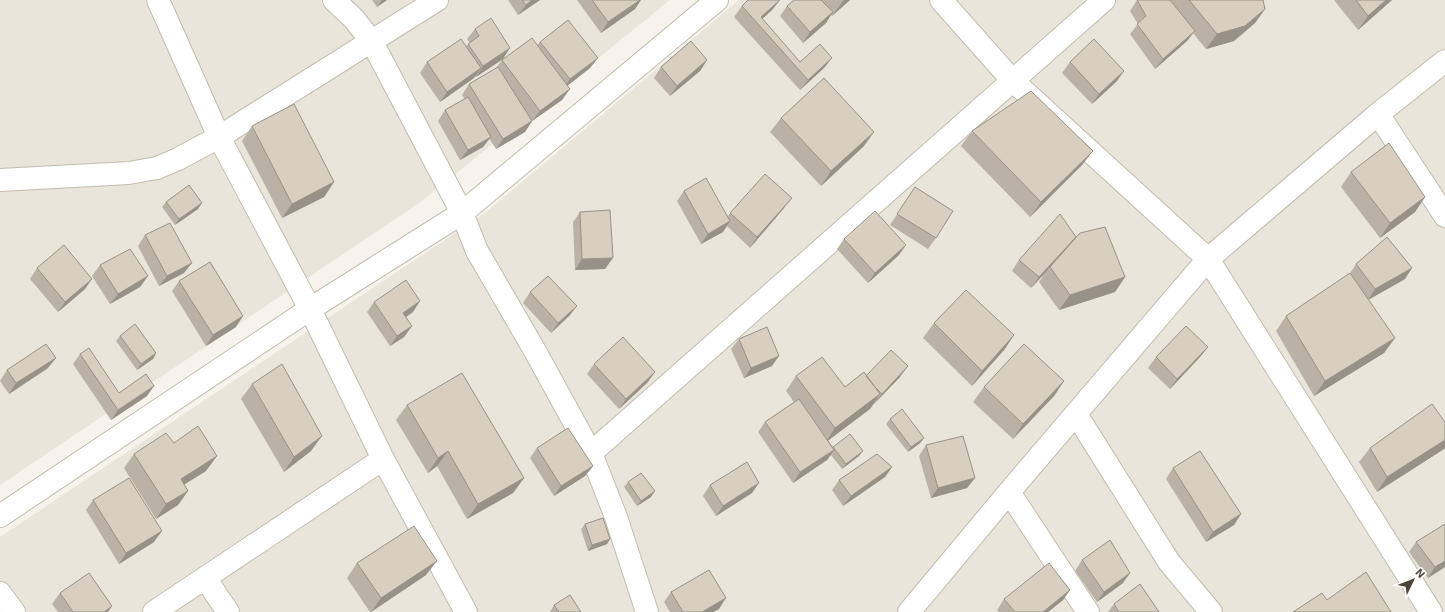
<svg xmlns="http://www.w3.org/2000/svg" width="1445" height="612" font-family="'Exo 2',sans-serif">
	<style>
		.residential { fill: #eae5da }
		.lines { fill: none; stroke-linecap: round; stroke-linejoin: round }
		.minor-casing { stroke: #c2bbae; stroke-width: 24 }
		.minor { stroke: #fff; stroke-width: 22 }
		.wall { fill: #bab2a6 }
		.shaded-wall { fill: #979187 }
		.building { fill: #d8cfc1; stroke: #979187 }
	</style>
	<rect width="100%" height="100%" fill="#f6f3ec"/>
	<path class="residential" d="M0,0H670L422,201L0,485Z
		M739,0H1445V612H0V537L485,213Z"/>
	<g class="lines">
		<g class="minor-casing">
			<path id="minor" d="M158,0L219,137L310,309L383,459L466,612
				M334,0L354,19L372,42L462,213L477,251L535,351L591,453L616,517L647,612
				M941,0L1012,80L1208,259L1431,612
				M1378,114L1445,216
				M0,180L129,173L157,168L178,159L219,137L437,0
				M1076,414L1169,562L1211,612
				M591,453L1104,0
				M1009,492L1088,612
				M0,516L310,309L462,213L717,0
				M205,578L228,612
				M0,593L14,612
				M154,612L383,459
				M909,612L1009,492L1208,259L1378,114L1445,61"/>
		</g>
		<use href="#minor" class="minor"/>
	</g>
	<path class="wall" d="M372,0H387L377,7Z
		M508,0H540L518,15Z
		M577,0H641L635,9L601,33Z
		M780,0L772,10L762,19L800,62L832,58L824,68L800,90L734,17L742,6Z
		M794,0H850L832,16L831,15L826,23L803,43L780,16L787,6Z
		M1137,0H1263L1265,9L1255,23L1234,41L1206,49L1193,33L1187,41L1155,69L1130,34L1138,24L1130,11Z
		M1334,0H1392L1358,30Z
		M475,29L503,59L537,45L540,42L590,68L567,86L562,100L532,121L530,118L532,121L525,132L496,149L489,138L483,147L460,160L438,121L445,110L465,99L462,95L469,84L496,68L503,59L476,77L475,76L474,78L440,102L420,73L427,62L466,46L470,43L467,39Z
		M707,60L700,71L670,96L654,78L661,67Z
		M1070,62L1117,81L1092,104L1062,73Z
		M781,118L864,146L821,186L770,132Z
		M252,126L334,182L324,197L282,218L242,141Z
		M972,131L1082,165L1030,217L961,146Z
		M1351,172L1425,197L1415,212L1380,238L1341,187Z
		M915,187L936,238L928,249L890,225Z
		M684,191L728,216L730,213L784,208L750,248L727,226L723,232L701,244L677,201Z
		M166,202L198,209L175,225L162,207Z
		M580,212L605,269L575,270L573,222Z
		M145,235L184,273L159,286L138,246Z
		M1076,237L1125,277L1115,292L1059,310L1039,282L1046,272L1031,288L1012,271L1019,260Z
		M844,239L899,255L868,283L837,249Z
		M1356,264L1412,268L1405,279L1368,300L1395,338L1384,353L1314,396L1276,331L1286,316L1349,275Z
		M100,265L148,276L140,287L110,304L92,276Z
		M37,268L85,289L58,312L30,279Z
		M179,281L236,327L206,346L172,291Z
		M530,292L577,306L569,316L551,333L523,303Z
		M374,302L413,312L406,317L412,326L404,337L390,346L367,312Z
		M934,323L1014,335L1004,350L972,386L923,338Z
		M120,336L156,353L153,359L137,370L116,341Z
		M739,339L772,366L744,378L731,349Z
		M1208,347L1200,357L1170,389L1148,368L1156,357Z
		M80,354L119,393L147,396L111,420L73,364Z
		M594,364L648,382L619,409L587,374Z
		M48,368L9,394L0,381L7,370Z
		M796,376L845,387L866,376L900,377L874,404V403L870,409L828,440L833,447L859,456L842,469L831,455L827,460L793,483L758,432L765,422L794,402L786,391Z
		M1064,381L1054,396L1013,439L973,402L984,387Z
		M252,384L311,451L284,472L241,399Z
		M407,405L524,478L513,493L467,519L437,466L428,473L396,420Z
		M890,419L924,438L920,443L908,452L886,424Z
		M174,443L206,471L184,485L188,491L178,505L156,519L124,468L134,454Z
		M926,445L975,478L967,488L931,498L919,456Z
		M537,448L593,466L585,476L554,496L530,458Z
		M1370,448L1444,449L1377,492L1359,462Z
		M892,467L885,477L843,506L832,490L839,480Z
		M1173,468L1241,514L1234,525L1206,542L1166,479Z
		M628,482L651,497L637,506L624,487Z
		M710,485L752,493L716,516L703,496Z
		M93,500L154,542L119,564L86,510Z
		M585,524L610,539L607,544L588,551L581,529Z
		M1416,542L1445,567L1428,578L1409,552Z
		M1082,560L1123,583L1097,602L1075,571Z
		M357,563L426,575L371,612H370L347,578Z
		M1070,590L1063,600L1048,612H999L997,610L1004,599Z
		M671,592L719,609L713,612H670L664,602Z
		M60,593L108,612H58L52,604Z
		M1114,604L1159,612H1108Z
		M554,605L581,612H550Z"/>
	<path class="shaded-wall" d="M382,0H387L377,7Z
		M532,0H540L518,15L526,5Z
		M640,0H641L635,9L601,33L608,22Z
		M780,0L772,10L757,24L761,17Z
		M844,0H850L832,16L843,1Z
		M1386,0H1392L1358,30L1368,16Z
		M1265,9L1255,23L1234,41L1206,49L1217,34Z
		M833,12L826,23L803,43L810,32Z
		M1195,31L1187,41L1155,69L1163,59Z
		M510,48L503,59L476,77L483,66Z
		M598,58L590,68L562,90L570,79Z
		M832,58L824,68L800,90L808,80Z
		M707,60L700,71L670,96L677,86Z
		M481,68L474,78L440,102L447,92Z
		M1124,71L1117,81L1092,104L1099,94Z
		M570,89L562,100L532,121L540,111Z
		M532,121L525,132L496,149L503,139Z
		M874,132L864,146L821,186L831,171Z
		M491,137L483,147L460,160L468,150Z
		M1093,151L1082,165L1030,217L1041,202Z
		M334,182L324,197L282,218L292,204Z
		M1425,197L1415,212L1380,238L1390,223Z
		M792,198L784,208L750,248L757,237Z
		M202,203L198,209L175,225L179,219Z
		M730,221L723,232L701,244L708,234Z
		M1077,237L1050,267L1046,272L1031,288L1039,277Z
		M906,245L899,255L868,283L875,273Z
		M613,258L605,269L575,270L582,259Z
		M192,263L184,273L159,286L167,276Z
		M1412,268L1405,279L1368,300L1375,289Z
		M148,276L140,287L110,304L118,294Z
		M1125,277L1115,292L1059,310L1070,295Z
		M92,279L85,289L58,312L65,302Z
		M420,301L413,312L396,324L403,313Z
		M577,306L569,316L551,333L558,323Z
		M243,316L236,327L206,346L213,335Z
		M412,326L404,337L390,346L397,336Z
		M1014,335L1004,350L972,386L982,371Z
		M1395,338L1384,353L1314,396L1325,381Z
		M1208,347L1200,357L1170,389L1177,379Z
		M156,353L153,359L137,370L141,364Z
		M779,356L772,366L744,378L751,368Z
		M56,358L48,368L9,394L16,383Z
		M908,366L900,377L874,404L882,394Z
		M655,372L648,382L619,409L626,399Z
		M1064,381L1054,396L1013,439L1023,424Z
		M154,386L147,396L111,420L118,410Z
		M880,394L870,409L825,443L835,428Z
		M322,436L311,451L284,472L294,457Z
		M924,438L920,443L908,452L911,447Z
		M1445,440V448L1444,449L1377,492L1387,477Z
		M834,450L827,460L793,483L800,472Z
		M448,451L437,466L428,473L438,458Z
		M863,451L859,456L842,469L846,464Z
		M217,456L206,471L170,493L181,479Z
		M593,466L585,476L554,496L561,486Z
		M892,467L885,477L843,506L851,496Z
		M524,478L513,493L467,519L478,504Z
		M975,478L967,488L931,498L938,488Z
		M759,483L752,493L716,516L723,506Z
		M188,491L178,505L156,519L166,504Z
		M655,491L651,497L637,506L641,501Z
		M1241,514L1234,525L1206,542L1213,532Z
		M162,531L154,542L119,564L126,553Z
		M610,539L607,544L588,551L592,545Z
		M437,561L426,575L371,612L381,598Z
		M1445,561V567L1428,578L1435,567Z
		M1130,573L1123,583L1097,602L1104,592Z
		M1070,590L1063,600L1048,612H1043Z
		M726,598L719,609L713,612H702Z
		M112,606L108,612H104Z"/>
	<path class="building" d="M522,0H532L526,5Z
		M592,0H640L608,22Z
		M748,0H780L761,17L800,62L820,44L832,58L808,80L742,6Z
		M794,0H821L833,12L810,32L787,6Z
		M1137,0H1170L1195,31L1163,59L1137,24L1146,16Z
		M1189,0H1263L1265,9L1245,26L1217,34Z
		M1356,0H1386L1368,16Z
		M491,18L510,48L483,66L468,44L479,36L475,29Z
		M568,20L598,58L570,79L540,42Z
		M532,38L570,89L540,111L502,60Z
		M461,39L481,68L447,92L427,62Z
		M1094,39L1124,71L1099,94L1070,62Z
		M691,41L707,60L677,86L661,67Z
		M498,67L532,121L503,139L469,84Z
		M824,78L874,132L831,171L781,118Z
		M1031,91L1093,151L1041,202L972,131Z
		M468,97L491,137L468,150L445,110Z
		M294,104L334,182L292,204L252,126Z
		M1389,143L1425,197L1390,223L1351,172Z
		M765,174L792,198L757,237L730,213Z
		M706,178L730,221L708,234L684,191Z
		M189,185L202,203L179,219L166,202Z
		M915,187L953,211L936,238L897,214Z
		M610,210L613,258L582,259L580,212Z
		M875,211L906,245L875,273L844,239Z
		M1060,214L1076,237L1039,277L1019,260Z
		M170,223L192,263L167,276L145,235Z
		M1105,227L1125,277L1070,295L1050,267L1080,233Z
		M1387,237L1412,268L1375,289L1356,264Z
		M64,245L92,279L65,302L37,268Z
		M130,249L148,276L118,294L100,265Z
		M210,262L243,316L213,335L179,281Z
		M1350,273L1395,338L1325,381L1286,316Z
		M548,276L577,306L558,323L530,292Z
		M406,280L420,301L403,313L412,326L397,336L374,302Z
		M966,290L1014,335L982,371L934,323Z
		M135,324L156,353L141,364L120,336Z
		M1186,326L1208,347L1177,379L1156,357Z
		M767,327L779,356L751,368L739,339Z
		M623,337L655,372L626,399L594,364Z
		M46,344L56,358L16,383L7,370Z
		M1024,344L1064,381L1023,424L984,387Z
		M89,348L119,393L146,374L154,386L118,410L80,354Z
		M891,350L908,366L882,394L875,387L866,376Z
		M822,357L845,387L864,372L880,394L835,428L796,376Z
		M282,364L322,436L294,457L252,384Z
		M462,373L524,478L478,504L448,451L438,458L407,405Z
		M799,399L834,450L800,472L765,422Z
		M1432,404L1445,422V440L1387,477L1370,448Z
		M902,409L924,438L911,447L890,419Z
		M198,426L217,456L181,479L188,491L166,504L134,454L166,433L174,443Z
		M568,428L593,466L561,486L537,448Z
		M850,434L863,451L846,464L833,447Z
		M963,436L975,478L938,488L926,445Z
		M1200,451L1241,514L1213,532L1173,468Z
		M877,454L892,467L851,496L839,480Z
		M747,462L759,483L723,506L710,485Z
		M641,473L655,491L641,501L628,482Z
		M129,478L162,531L126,553L93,500Z
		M603,518L610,539L592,545L585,524Z
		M1445,524V561L1435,567L1416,542Z
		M414,526L437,561L381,598L357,563Z
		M1110,540L1130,573L1104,592L1082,560Z
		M1049,563L1070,590L1043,612H1015L1004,599Z
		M709,570L726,598L702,612H683L671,592Z
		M1366,572L1391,612H1293L1322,593L1327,600Z
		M89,573L112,606L104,612H73L60,593Z
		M1140,584L1159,612H1119L1114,604Z
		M570,595L581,612H559L554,605Z"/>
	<g transform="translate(1413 580) rotate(47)" stroke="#ffffff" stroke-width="3" paint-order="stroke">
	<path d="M0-3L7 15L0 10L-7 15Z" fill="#4b4439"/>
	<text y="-6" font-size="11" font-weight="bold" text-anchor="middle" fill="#4b4439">N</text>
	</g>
</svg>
